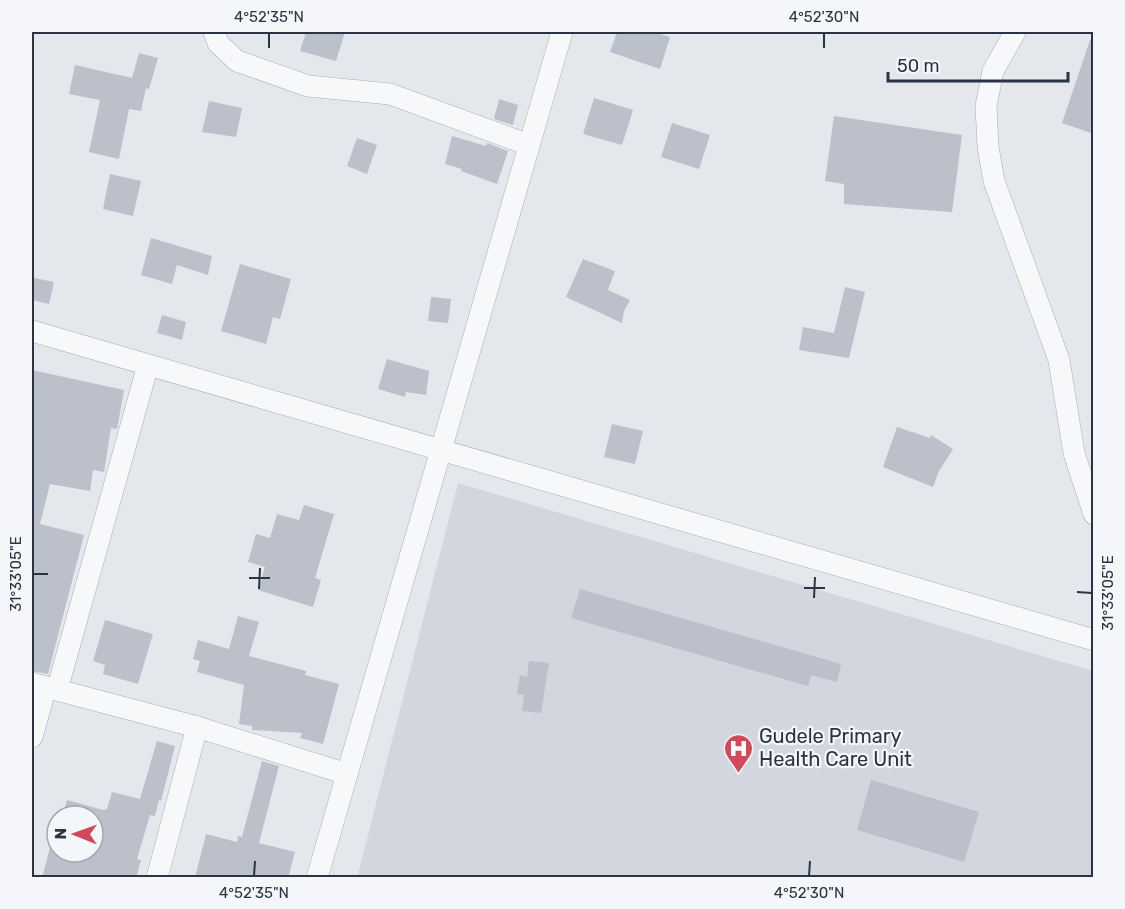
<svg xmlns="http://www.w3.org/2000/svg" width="1125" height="909" viewBox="0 0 1125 909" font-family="Rubik,sans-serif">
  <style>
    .built { fill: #d2d6de }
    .building { fill: #bbc0ca }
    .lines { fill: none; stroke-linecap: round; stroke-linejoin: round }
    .minor-casing { stroke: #a9aeb7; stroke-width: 22 }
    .minor { stroke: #f7f8fa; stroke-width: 21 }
    .ticks { fill: none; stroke: #2b3445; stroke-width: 2 }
    .labels { text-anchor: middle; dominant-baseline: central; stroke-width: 4.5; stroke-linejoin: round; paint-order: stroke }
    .poi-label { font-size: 20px; fill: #2b3445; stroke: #f4f6f9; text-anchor: start }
    .neatline { fill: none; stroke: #2b3445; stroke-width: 2 }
    .ticks-label { font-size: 15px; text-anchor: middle; fill: #2b3445 }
  </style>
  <rect width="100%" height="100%" fill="#e4e7ec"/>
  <!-- built -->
  <polygon class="built" points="458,483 1093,671 1093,877 357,878"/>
  <!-- building -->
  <g class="building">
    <polygon points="306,32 345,32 336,61 300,51"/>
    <polygon points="617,32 653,32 670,37 660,69 610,52"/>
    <polygon points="1090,40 1094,40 1094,134 1062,123"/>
    <polygon points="139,53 158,58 149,89 146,88 141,111 129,109 119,159 89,152 100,100 69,94 75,65 132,78"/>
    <polygon points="594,98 633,110 622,145 583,134"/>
    <polygon points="499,99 518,105 513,125 494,119"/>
    <polygon points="209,101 242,108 236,137 202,132"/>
    <polygon points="834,116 962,135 952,212 844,204 844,184 825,181"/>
    <polygon points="672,123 710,135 699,169 661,157"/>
    <polygon points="452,136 486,146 487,143 508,151 497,184 461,171 462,169 445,164"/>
    <polygon points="357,138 377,145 367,174 347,166"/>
    <polygon points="110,174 141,181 133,216 103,209"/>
    <polygon points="151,238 212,256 208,275 177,265 172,284 141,275"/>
    <polygon points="583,259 615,271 608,290 630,300 624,311 622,323 566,297"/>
    <polygon points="240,264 291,279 280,319 273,317 266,344 221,331"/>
    <polygon points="34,278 54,282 49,304 32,300"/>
    <polygon points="845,287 865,292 849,358 799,350 803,327 834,333"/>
    <polygon points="431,297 451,299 448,323 428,321"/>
    <polygon points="162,315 186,322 182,340 157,333"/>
    <polygon points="387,359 429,371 426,395 406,392 405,397 378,389"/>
    <polygon points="32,370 124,390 117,429 111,428 104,472 93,470 90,491 50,484 40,524 84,535 48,674 32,671"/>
    <polygon points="612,424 643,431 635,464 604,457"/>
    <polygon points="897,427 930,438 931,435 953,449 939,471 933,487 883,467"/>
    <polygon points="304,505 334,514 315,578 321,580 313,607 258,590 265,567 248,562 256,534 270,538 277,514 299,520"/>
    <polygon points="580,589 841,664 837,682 811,675 808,686 571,618"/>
    <polygon points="238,616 259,622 249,656 306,671 305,675 339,684 323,744 300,738 302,733 252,730 252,726 239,724 244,685 197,672 200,661 193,659 198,640 229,649"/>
    <polygon points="105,620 153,634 138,684 103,674 105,665 93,661"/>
    <polygon points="529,661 549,663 541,713 522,711 524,695 517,694 520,675 527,677"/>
    <polygon points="157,741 175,746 161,801 159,800 155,816 150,815 137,859 141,860 136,878 42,878 52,840 49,839 55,819 57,819 57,852 93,852 93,816 62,816 67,800 103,810 107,809 112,792 140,799"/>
    <polygon points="262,761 279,766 259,843 295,852 288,878 195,878 206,834 237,842 238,836 242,837"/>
    <polygon points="871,780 979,812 964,862 857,830"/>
  </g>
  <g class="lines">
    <defs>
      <g id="minor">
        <polyline points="214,32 218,43 237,61 308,86 390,94 529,145"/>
        <polyline points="1015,32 993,71 986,106 988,147 994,181 1059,360 1074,453 1094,514"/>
        <polyline points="32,331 1094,640"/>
        <polyline points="32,683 57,690 148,365"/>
        <polyline points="57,690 197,727 347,774"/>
        <polyline points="32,737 46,687"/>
        <polyline points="157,878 197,727"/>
        <polyline points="317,878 562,32"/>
      </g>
    </defs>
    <!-- minor casing -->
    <use href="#minor" class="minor-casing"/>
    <!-- minor -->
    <use href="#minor" class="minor"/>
  </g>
  <!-- ticks -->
  <path class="ticks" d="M269 48V33M824 48V33M33 574H48M249 578H270M804 588H825M259 589 260 568M1077 592 1092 593M814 598 815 577M254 876 255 861M809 876 810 861"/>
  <!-- icons -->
  <defs>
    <symbol id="hospital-pin" viewBox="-11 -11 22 30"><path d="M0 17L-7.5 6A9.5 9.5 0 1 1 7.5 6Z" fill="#d1495b" stroke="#f4f6f9"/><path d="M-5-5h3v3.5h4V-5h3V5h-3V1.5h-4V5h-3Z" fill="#fff"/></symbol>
  </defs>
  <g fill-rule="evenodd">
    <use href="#hospital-pin" x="722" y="732" width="33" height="45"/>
  </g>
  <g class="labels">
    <!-- poi labels -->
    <g class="poi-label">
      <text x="759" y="736">Gudele Primary<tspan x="759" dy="23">Health Care Unit</tspan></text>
    </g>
  </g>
  <!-- border -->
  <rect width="1125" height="909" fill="none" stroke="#f4f6f9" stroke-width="66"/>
  <!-- north arrow -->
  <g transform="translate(75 834) rotate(271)"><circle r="28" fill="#f4f6f9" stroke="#a4a8b1" stroke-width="1.5"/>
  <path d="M0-4.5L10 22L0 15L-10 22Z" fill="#d1495b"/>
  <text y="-9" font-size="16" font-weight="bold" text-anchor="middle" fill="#2b3445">N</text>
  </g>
  <!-- scale -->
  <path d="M888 72v9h180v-9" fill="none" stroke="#2b3445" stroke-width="3"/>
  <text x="897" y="72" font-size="18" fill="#2b3445" stroke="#f4f6f9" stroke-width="4.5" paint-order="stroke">50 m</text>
  <rect x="33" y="33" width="1059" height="843" class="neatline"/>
  <g class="ticks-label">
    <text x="269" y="22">4°52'35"N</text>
    <text x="824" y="22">4°52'30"N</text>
    <text transform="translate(16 574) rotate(-90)" y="5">31°33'05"E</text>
    <text transform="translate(1108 593) rotate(-90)" y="5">31°33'05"E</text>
    <text x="254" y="898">4°52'35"N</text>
    <text x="809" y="898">4°52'30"N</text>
  </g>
</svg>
